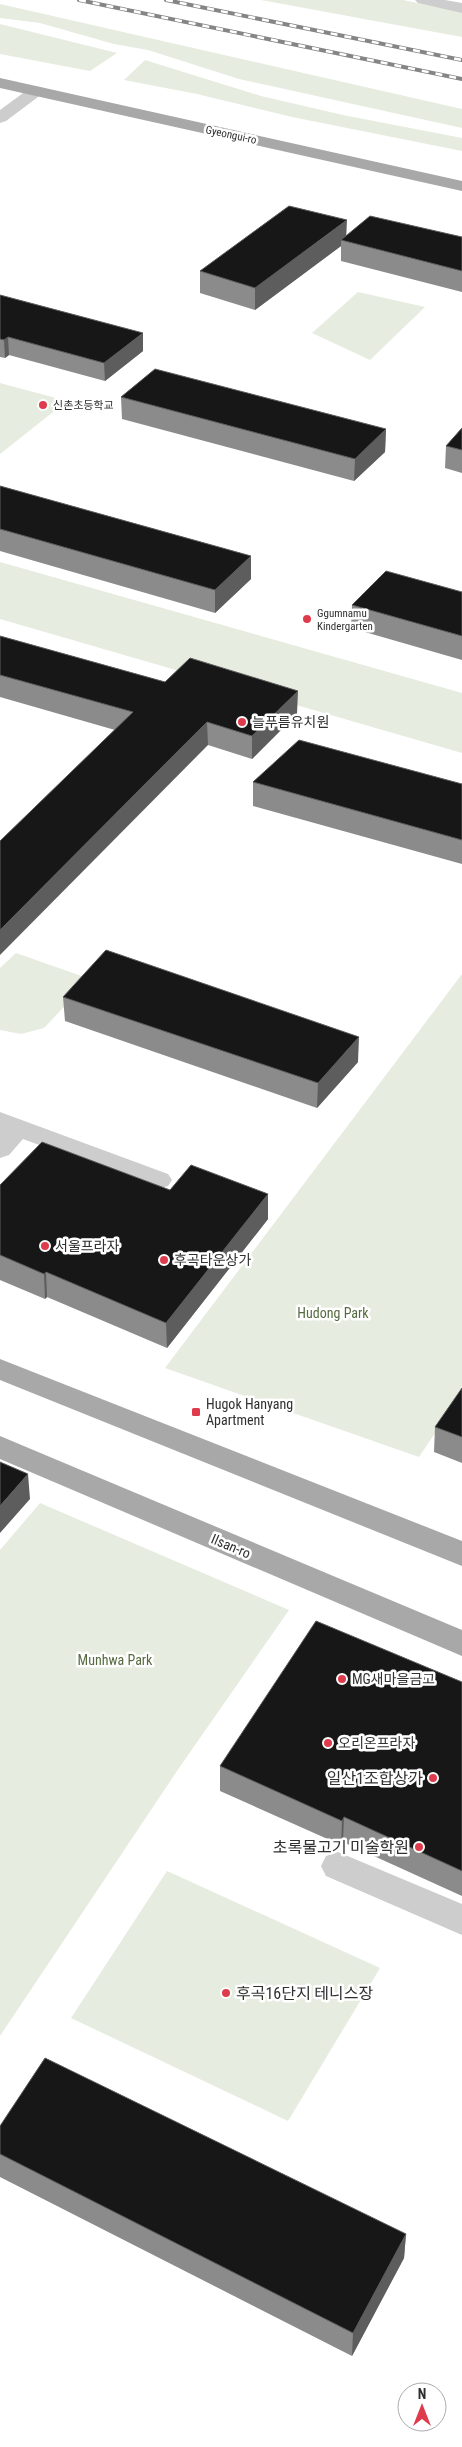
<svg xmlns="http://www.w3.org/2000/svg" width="462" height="2447" viewBox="0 0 462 2447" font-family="'Roboto Condensed','Noto Sans KR',sans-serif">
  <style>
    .green { fill: #e6ecdf }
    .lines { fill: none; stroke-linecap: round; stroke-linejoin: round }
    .minor { fill: #cdcdcd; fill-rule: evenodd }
    .major { fill: #a8a8a8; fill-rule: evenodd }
    .rail-casing { stroke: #858585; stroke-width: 4 }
    .rail { stroke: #fff; stroke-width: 2.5; stroke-dasharray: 7; stroke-linecap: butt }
    .wall { fill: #8b8b8b }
    .shaded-wall { fill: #5d5d5d }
    .building { fill: #171717; stroke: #5d5d5d }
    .poi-dot { fill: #de3b4c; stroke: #fff; stroke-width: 2 }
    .labels { text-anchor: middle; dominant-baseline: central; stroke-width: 5; stroke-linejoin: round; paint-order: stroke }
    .far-street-label { font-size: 11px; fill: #303030; stroke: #fff }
    .far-poi-label { font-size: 11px; fill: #303030; stroke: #fff; text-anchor: start }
    .poi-label { font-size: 14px; fill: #303030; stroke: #fff; text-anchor: start }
    .park-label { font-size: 14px; fill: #556a3f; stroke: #fff }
    .street-label { font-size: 14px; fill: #303030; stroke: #fff }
    .near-poi-label { font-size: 16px; fill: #303030; stroke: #fff; text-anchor: end }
  </style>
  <rect width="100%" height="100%" fill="#fff"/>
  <!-- green -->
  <g class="green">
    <polygon points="261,0 403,0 462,12 462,37"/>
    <polygon points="0,4 462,109 462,128 239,79 148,50 114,44 40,23 0,18"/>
    <polygon points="0,24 117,53 90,71 0,54"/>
    <polygon points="145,60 261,96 343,115 462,138 462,151 292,117 197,94 124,80"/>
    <polygon points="358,292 425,307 370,360 312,333"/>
    <polygon points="0,383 67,401 0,454"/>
    <polygon points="0,562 462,693 462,753 0,619"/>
    <polygon points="16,953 90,979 44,1028 21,1034 0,1030 0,968"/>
    <polygon points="462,974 462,1393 419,1457 165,1368"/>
    <polygon points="40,1503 289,1610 177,1771 0,2036 0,1550"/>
    <polygon points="167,1871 380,1968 288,2121 71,2018"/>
  </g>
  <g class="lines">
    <!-- minor -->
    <g class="minor">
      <polygon points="415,0 445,0 462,3 462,13 418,3"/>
      <polygon points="36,86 42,88 44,91 42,94 6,121 0,123 0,110 30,88"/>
      <polygon points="0,1112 168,1174 172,1180 168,1186 158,1189 23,1139 9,1155 0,1158"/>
      <polygon points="338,1852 462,1904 462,1935 326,1876 321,1866 326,1856"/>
    </g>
    <!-- major -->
    <g class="major">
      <polygon points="0,78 462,181 462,191 0,88"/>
      <polygon points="0,1359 462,1541 462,1566 0,1380"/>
      <polygon points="0,1436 462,1630 462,1656 0,1459"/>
    </g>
    <defs>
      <g id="rail">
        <polyline points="79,0 462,79"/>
        <polyline points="166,0 462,60"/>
      </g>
    </defs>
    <!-- rail casing -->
    <use href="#rail" class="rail-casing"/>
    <!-- rail -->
    <use href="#rail" class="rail"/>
  </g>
  <!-- wall -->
  <g class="wall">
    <polygon points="346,236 462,237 462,292 341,261 341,246 255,310 200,293 200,271"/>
    <polygon points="0,295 143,351 105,381 9,355 5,358 0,357"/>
    <polygon points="121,397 386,429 385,452 354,481 122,419"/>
    <polygon points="462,428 462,473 445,468 446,446"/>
    <polygon points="0,486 251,556 251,579 215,613 0,551"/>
    <polygon points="462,592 462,660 351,628 352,605"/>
    <polygon points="0,636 165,682 297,714 252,759 208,745 115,730 0,697"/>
    <polygon points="253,782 462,784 462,864 253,806"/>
    <polygon points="63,997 358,1062 317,1108 65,1021"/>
    <polygon points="0,1185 170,1190 268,1194 268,1219 167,1348 47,1297 45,1299 0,1280"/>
    <polygon points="462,1388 462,1463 434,1452 435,1427"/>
    <polygon points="462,1682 462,1896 343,1842 341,1845 220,1791 220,1766"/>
    <polygon points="0,2126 406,2234 404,2258 352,2356 0,2177"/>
  </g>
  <!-- shaded-wall -->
  <g class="shaded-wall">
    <polygon points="347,220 346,241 341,240 341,246 255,310 255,288"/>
    <polygon points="143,333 143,351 105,381 104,363"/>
    <polygon points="8,337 9,355 5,358 4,340"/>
    <polygon points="386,429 385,452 354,481 355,459"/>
    <polygon points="251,556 251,579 215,613 215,590"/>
    <polygon points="298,691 297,714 252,759 252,736"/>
    <polygon points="207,722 208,745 0,955 0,930"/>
    <polygon points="359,1037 358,1062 317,1108 318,1083"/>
    <polygon points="268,1194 268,1219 167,1348 166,1323"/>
    <polygon points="46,1272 47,1297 45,1299 44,1274"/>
    <polygon points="28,1474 30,1499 0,1533 0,1506"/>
    <polygon points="344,1817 343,1842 341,1845 342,1821"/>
    <polygon points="406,2234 404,2258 352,2356 353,2333"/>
  </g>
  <!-- building -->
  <g class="building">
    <polygon points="289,206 347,220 255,288 200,271"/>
    <polygon points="370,216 462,237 462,271 341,240"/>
    <polygon points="0,295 143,333 104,363 8,337 4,340 0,339"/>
    <polygon points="155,369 386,429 355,459 121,397"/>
    <polygon points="462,428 462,450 446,446"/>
    <polygon points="0,486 251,556 215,590 0,529"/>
    <polygon points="386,571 462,592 462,636 352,605"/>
    <polygon points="0,636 165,682 190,658 298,691 252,736 207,722 0,930 0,841 133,712 0,675"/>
    <polygon points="299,740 462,784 462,840 253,782"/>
    <polygon points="106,950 359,1037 318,1083 63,997"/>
    <polygon points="42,1142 170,1190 191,1165 268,1194 166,1323 46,1272 44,1274 0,1255 0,1185"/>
    <polygon points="462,1388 462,1437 435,1427"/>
    <polygon points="0,1462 28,1474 0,1506"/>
    <polygon points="316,1621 462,1682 462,1871 344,1817 342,1821 220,1766"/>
    <polygon points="45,2058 406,2234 353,2333 0,2154 0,2126"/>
  </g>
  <!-- markers -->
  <g class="poi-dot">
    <circle cx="43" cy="405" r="5"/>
    <circle cx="307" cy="619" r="5"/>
    <circle cx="242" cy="722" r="5"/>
    <circle cx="45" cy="1246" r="5"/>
    <circle cx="164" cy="1260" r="5"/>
    <rect x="191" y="1407" width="10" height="10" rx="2.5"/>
    <circle cx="342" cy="1679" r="5"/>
    <circle cx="328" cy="1743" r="5"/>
    <circle cx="433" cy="1778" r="5"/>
    <circle cx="419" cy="1847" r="5"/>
    <circle cx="226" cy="1993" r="5"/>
  </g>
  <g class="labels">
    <!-- far-street labels -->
    <g class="far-street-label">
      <text transform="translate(231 135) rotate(12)">Gyeongui-ro</text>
    </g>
    <!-- far-poi labels -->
    <g class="far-poi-label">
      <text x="53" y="405">신촌초등학교</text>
      <text x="317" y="613">Ggumnamu<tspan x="317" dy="13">Kindergarten</tspan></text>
    </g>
    <!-- poi labels -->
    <g class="poi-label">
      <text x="252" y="722">늘푸름유치원</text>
      <text x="55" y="1246">서울프라자</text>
      <text x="174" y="1260">후곡타운상가</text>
      <text x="206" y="1404">Hugok Hanyang<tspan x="206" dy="16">Apartment</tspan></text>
      <text x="352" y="1679">MG새마을금고</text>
      <text x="338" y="1743">오리온프라자</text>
    </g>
    <!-- park labels -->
    <g class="park-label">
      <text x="333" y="1313">Hudong Park</text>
      <text x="115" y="1660">Munhwa Park</text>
    </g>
    <!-- street labels -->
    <g class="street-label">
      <text transform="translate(231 1546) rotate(23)">Ilsan-ro</text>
    </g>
    <!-- near-poi labels -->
    <g class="near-poi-label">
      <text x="423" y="1778">일산1조합상가</text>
      <text x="409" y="1847">초록물고기 미술학원</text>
      <text x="236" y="1993" text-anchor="start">후곡16단지 테니스장</text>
    </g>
  </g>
  <!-- north arrow -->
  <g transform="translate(422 2407)"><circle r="24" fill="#ffffff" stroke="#acacac"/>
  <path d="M0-4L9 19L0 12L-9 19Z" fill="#de3b4c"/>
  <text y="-8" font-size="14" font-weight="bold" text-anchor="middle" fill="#303030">N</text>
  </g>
</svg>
